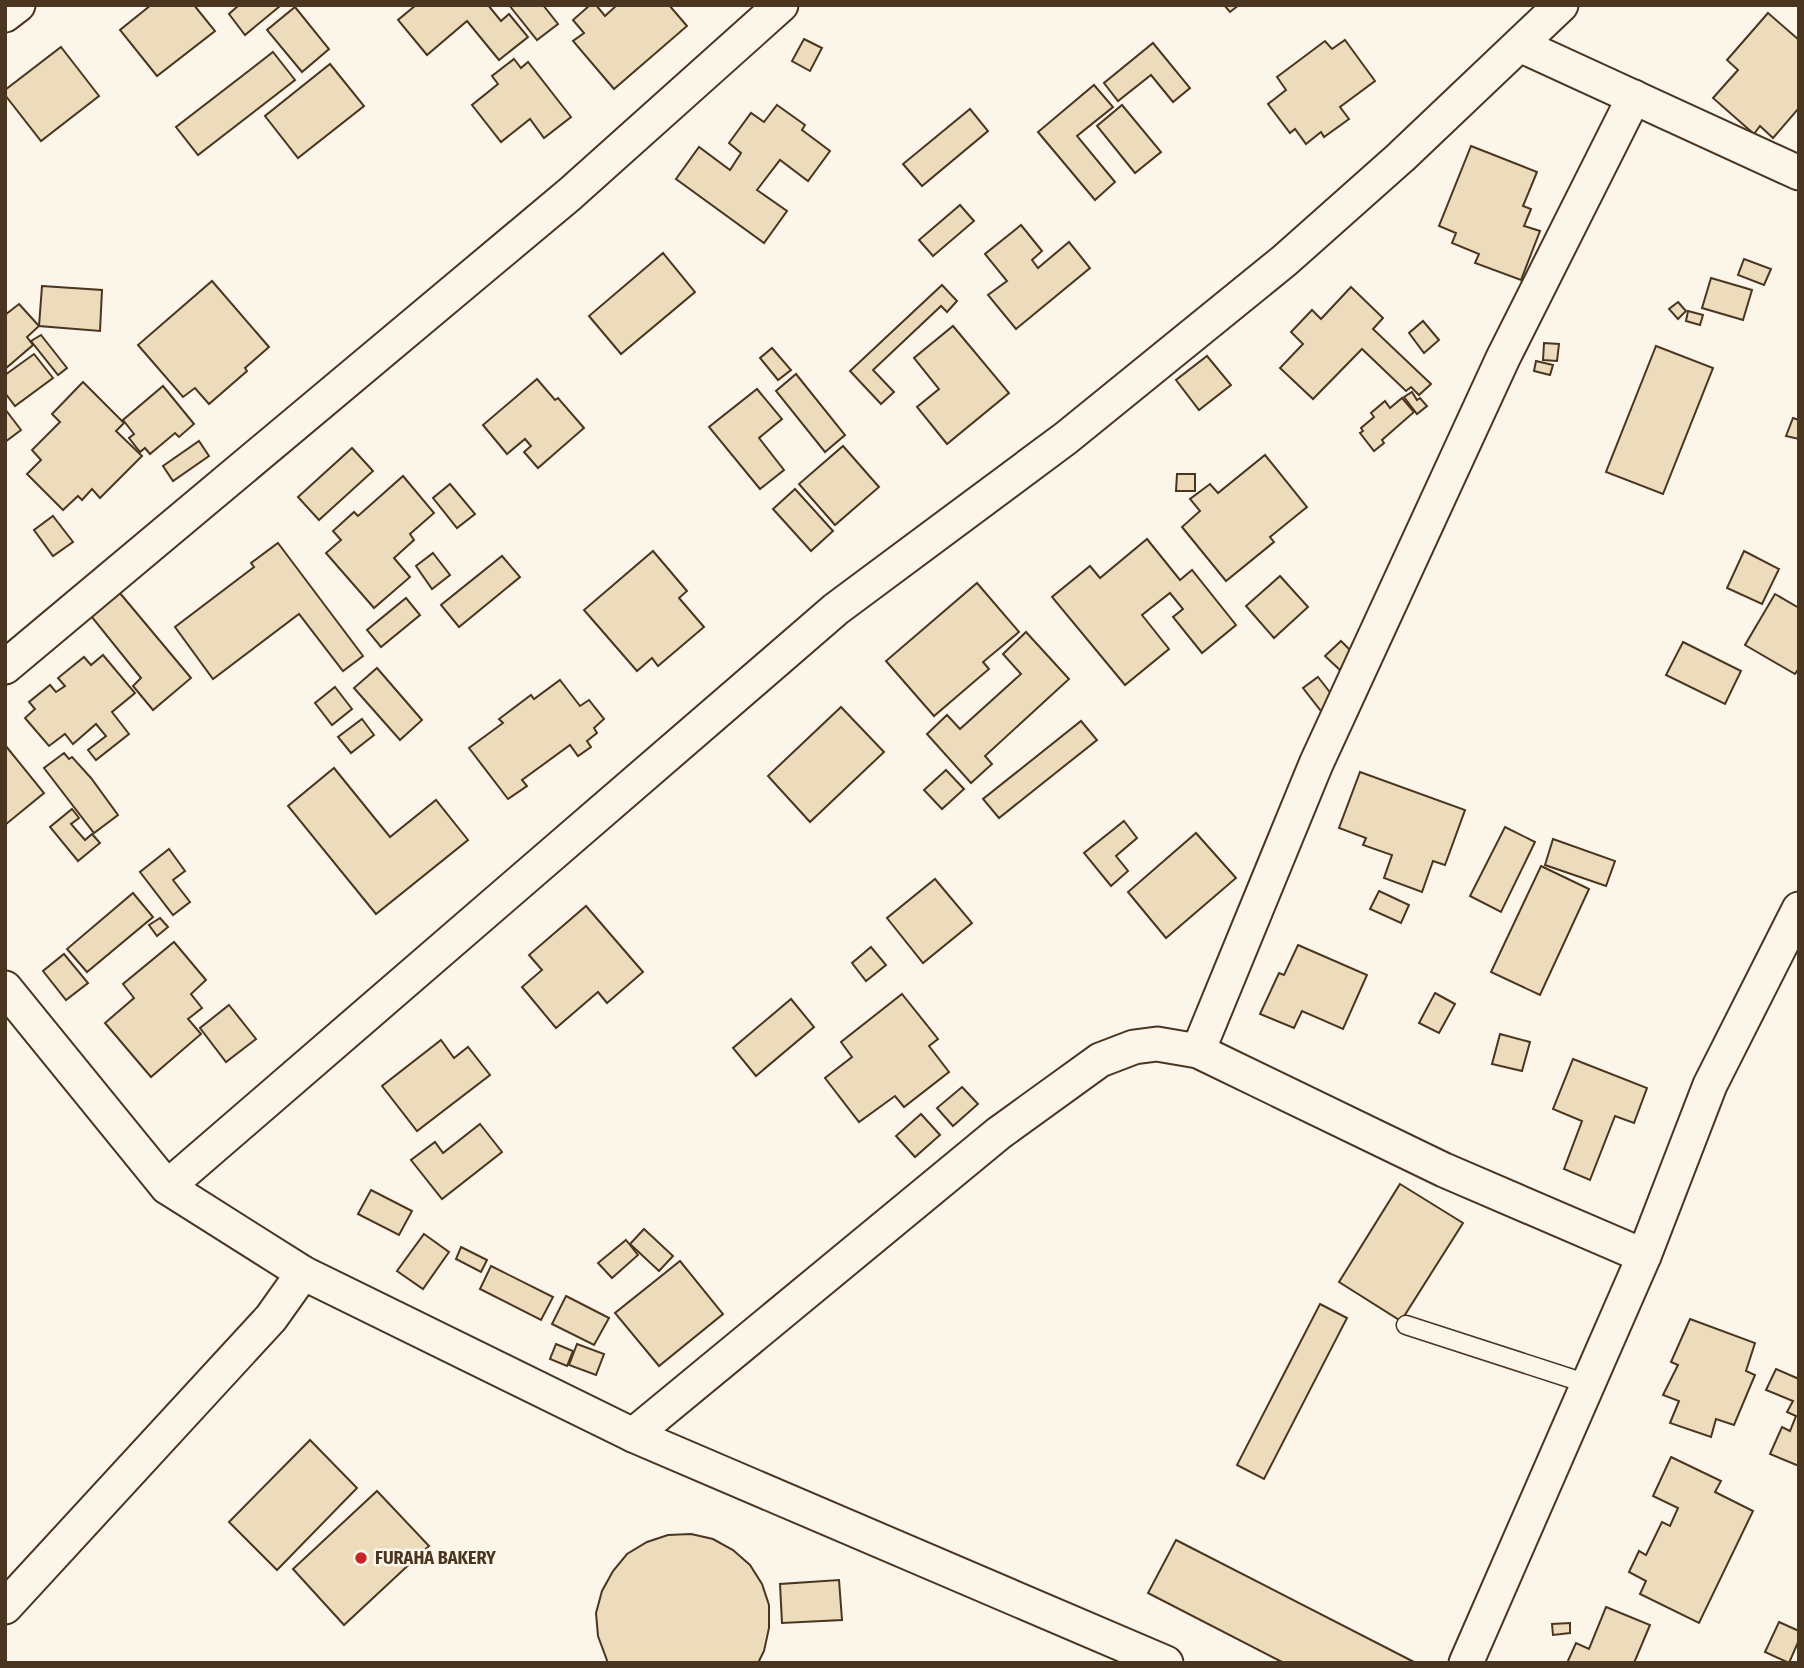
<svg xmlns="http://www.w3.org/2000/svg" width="1804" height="1668" viewBox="0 0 1804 1668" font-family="'Fira Sans Condensed',sans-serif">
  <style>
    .building { fill: #ecdcbc; stroke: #4a3520; stroke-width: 2 }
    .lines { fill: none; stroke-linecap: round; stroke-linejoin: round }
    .service-casing { stroke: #4a3520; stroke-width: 21 }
    .minor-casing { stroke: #4a3520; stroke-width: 37 }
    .service { stroke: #fbf6e9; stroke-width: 18 }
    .minor { stroke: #fbf6e9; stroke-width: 33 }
    .poi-dot { fill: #c62828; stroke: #fbf6e9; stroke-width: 2.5 }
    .labels { text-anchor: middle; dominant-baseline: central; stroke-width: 5; stroke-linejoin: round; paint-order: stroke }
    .poi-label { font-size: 18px; font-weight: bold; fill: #4a3520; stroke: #fbf6e9; text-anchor: start }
  </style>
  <rect width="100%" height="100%" fill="#fbf6e9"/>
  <!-- building -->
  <g class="building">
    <polygon points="151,5 194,5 215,31 157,76 120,30"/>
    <polygon points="239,5 280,5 280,6 245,35 229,14"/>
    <polygon points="416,5 488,5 501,21 509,14 528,37 499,60 467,21 427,55 398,20"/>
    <polygon points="509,5 543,5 558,24 537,40"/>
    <polygon points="590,5 596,5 605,16 617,5 669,5 687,26 614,89 573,41 584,33 573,20"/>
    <polygon points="1224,5 1239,5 1230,12"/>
    <polygon points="295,7 329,49 302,72 267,30"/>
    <polygon points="1768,13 1799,40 1799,108 1773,138 1760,126 1754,134 1713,98 1738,70 1727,60"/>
    <polygon points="804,39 822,48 810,71 792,61"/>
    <polygon points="1345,40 1375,81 1340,107 1349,119 1324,137 1321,132 1306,144 1295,129 1290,133 1268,104 1286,90 1277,77 1325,41 1332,49"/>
    <polygon points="1153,43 1190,88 1173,102 1151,75 1118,101 1104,83"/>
    <polygon points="61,47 99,96 41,141 5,95 5,90"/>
    <polygon points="273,52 295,80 198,155 176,127"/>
    <polygon points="514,59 521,68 528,62 571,117 544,138 530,119 501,142 472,105 498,84 492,76"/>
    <polygon points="330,64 364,106 298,158 265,116"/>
    <polygon points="1094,85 1113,107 1077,136 1115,182 1095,200 1038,132"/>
    <polygon points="777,105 805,125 802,130 830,151 808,181 780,160 757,190 787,211 764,243 676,179 699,147 730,170 741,153 729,143 751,113 764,122"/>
    <polygon points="1122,105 1161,152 1135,173 1097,126"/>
    <polygon points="970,109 988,131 922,186 903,164"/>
    <polygon points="1471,146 1537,172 1523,206 1531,209 1524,226 1540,231 1521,280 1475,263 1479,254 1452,243 1456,233 1439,226"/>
    <polygon points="960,205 974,221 933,256 919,240"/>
    <polygon points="1021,225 1042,251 1032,260 1038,268 1069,242 1090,268 1016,329 988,295 1007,281 985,254"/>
    <polygon points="663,253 695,292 621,354 589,316"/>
    <polygon points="1744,259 1771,269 1764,285 1738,275"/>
    <polygon points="1711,278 1752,290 1743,320 1702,308"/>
    <polygon points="212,281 269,347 245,368 247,371 209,404 195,388 183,397 138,345"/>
    <polygon points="942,285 957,301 947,312 941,306 873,370 894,392 881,404 850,371"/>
    <polygon points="42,286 102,290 100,331 39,326"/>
    <polygon points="1351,287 1383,318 1373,329 1431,384 1419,395 1411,387 1406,391 1362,349 1313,399 1280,368 1303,344 1291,332 1312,310 1321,319"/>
    <polygon points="1678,302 1686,311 1678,319 1669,309"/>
    <polygon points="19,304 39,326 27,337 33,345 5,369 5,315"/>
    <polygon points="1688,311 1703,315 1700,325 1686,321"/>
    <polygon points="1423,321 1439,340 1424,353 1409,333"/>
    <polygon points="953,326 1009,393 947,444 917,407 939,389 914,358"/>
    <polygon points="41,335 67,368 58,375 31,341"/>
    <polygon points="1544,343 1559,344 1557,361 1543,360"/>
    <polygon points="1656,346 1713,368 1663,494 1606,472"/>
    <polygon points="772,348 791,370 778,380 760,358"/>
    <polygon points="34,354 53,378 15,406 5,393 5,375"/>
    <polygon points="1207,356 1231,385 1199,410 1176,380"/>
    <polygon points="1536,361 1553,365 1550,375 1534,371"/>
    <polygon points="796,374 845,435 825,452 776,391"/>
    <polygon points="537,379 555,400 558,398 584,428 538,468 524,452 531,446 525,439 507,454 483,425"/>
    <polygon points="83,382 124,423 116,431 142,456 100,498 92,489 82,500 78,496 63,510 27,474 41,460 32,450 60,422 52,414"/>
    <polygon points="163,386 194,424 179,437 175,433 150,454 145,448 140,452 129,438 134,434 123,420"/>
    <polygon points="757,389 782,419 759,438 784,470 760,489 709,427"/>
    <polygon points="1412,392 1417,400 1420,398 1427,406 1417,414 1404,397"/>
    <polygon points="1402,398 1414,412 1382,440 1384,443 1374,451 1360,433 1363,431 1361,428 1374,417 1371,413 1385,401 1390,408"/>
    <polygon points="5,409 21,430 5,442"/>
    <polygon points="1793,418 1799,420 1799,439 1786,436"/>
    <polygon points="199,441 209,456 173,481 163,466"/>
    <polygon points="843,446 879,487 835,525 799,484"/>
    <polygon points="352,448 373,471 319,520 298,497"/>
    <polygon points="1265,455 1307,507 1270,537 1274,542 1226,581 1182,527 1200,511 1190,499 1210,484 1218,493"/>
    <polygon points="1177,474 1195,474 1195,491 1176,491"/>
    <polygon points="403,476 434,513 410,534 414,540 394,558 410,577 374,608 326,553 341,540 333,531 354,512 358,516"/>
    <polygon points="450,484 475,514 457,528 433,498"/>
    <polygon points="795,489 833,531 811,551 773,509"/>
    <polygon points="53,516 73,542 53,556 34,530"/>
    <polygon points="1147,539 1180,580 1192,570 1236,625 1202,653 1173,617 1183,609 1170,593 1142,615 1169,649 1125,685 1052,597 1090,566 1100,578"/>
    <polygon points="278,543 363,656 343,671 299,614 213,679 175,627 254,567 251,563"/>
    <polygon points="653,551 687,591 679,598 704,627 658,666 652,658 637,671 584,610"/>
    <polygon points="1744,551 1779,569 1762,604 1727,588"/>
    <polygon points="433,553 450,575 432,589 416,566"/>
    <polygon points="502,556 520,577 459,627 441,605"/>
    <polygon points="1280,576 1308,607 1274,638 1246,606"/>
    <polygon points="977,583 1019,632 983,662 989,669 934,716 886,661"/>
    <polygon points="119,592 191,678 153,710 133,686 141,678 91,616"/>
    <polygon points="1775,594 1799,608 1799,668 1795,674 1745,645"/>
    <polygon points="406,598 420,615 381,647 367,630"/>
    <polygon points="1026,632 1069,679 985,756 992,764 971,783 927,734 947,715 960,729 1021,674 1003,654"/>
    <polygon points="1341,641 1355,655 1340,670 1325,656"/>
    <polygon points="1683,642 1741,671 1725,704 1666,675"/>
    <polygon points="103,655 135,693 112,712 129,734 96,760 88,750 106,736 96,724 73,744 65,734 49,746 25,718 35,709 29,702 50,685 56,692 65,686 58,678 84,657 91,665"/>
    <polygon points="377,668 422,720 400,740 354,688"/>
    <polygon points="1318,677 1336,700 1321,711 1303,688"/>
    <polygon points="560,680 580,706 589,700 604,719 594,728 597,733 587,741 591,747 578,756 570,745 522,780 527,786 508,799 469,748 503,723 499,719 531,695 534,699"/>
    <polygon points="335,687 352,709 332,725 315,703"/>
    <polygon points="841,707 884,752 810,822 768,776"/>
    <polygon points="362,719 374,735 351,753 338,737"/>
    <polygon points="1081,721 1097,740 999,818 983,799"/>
    <polygon points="5,745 44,793 5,825"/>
    <polygon points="64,753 69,759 72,757 91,778 118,815 94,833 44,768"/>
    <polygon points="334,768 390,837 436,800 468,840 376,914 288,806"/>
    <polygon points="946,770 964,789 942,809 924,790"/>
    <polygon points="1360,772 1465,810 1445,865 1433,861 1422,892 1384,878 1392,855 1363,845 1366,838 1339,828"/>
    <polygon points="72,809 79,818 71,824 85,840 92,834 100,843 78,861 50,827"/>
    <polygon points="1124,821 1137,838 1116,856 1128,871 1111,886 1084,853"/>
    <polygon points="1505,827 1535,842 1501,912 1470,896"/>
    <polygon points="1196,833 1236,878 1166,938 1128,892"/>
    <polygon points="1553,839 1615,861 1606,886 1545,865"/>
    <polygon points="169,849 185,871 173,880 190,902 173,915 140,872"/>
    <polygon points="1541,866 1589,889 1540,995 1491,972"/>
    <polygon points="935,879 972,923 923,963 887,918"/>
    <polygon points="1379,891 1409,905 1401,923 1370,909"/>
    <polygon points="133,893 153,917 87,972 67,949"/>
    <polygon points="586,906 643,972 607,1003 598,992 556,1028 522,987 542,970 529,955"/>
    <polygon points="160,918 168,927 157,936 149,925"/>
    <polygon points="174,942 206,980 191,994 202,1008 188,1019 201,1034 151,1077 105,1023 134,998 123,984"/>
    <polygon points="1298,945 1367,975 1343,1029 1302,1011 1294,1028 1260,1014 1279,973 1284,975"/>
    <polygon points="871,947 886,965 866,981 852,963"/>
    <polygon points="64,954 88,983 66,1000 43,971"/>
    <polygon points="1435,993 1455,1004 1439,1033 1419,1023"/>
    <polygon points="902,994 938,1039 929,1046 949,1072 904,1107 895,1096 859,1122 825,1078 852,1057 841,1042"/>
    <polygon points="791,999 814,1027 756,1076 733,1048"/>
    <polygon points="229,1005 256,1039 226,1062 200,1028"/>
    <polygon points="1500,1034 1530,1042 1522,1071 1492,1064"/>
    <polygon points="441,1040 454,1058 468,1047 490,1075 417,1131 382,1086"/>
    <polygon points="1573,1059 1647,1088 1634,1123 1615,1116 1590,1180 1564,1169 1582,1121 1553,1109"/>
    <polygon points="962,1087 978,1104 953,1126 937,1108"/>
    <polygon points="921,1114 940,1135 915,1157 896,1136"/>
    <polygon points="480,1124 502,1152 442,1199 411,1160 435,1142 443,1153"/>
    <polygon points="1400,1184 1463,1223 1401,1321 1339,1282"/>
    <polygon points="371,1190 412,1211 399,1235 358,1214"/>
    <polygon points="644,1229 673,1256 659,1271 630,1244"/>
    <polygon points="424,1234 449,1252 423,1289 397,1271"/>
    <polygon points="626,1240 638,1255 612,1278 598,1263"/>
    <polygon points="461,1247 487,1260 481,1272 456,1259"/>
    <polygon points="680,1261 723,1314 659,1366 615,1313"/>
    <polygon points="491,1266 553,1297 541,1320 480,1289"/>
    <polygon points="566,1296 609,1318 594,1345 552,1324"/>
    <polygon points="1320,1304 1347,1318 1264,1479 1237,1465"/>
    <polygon points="1690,1319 1755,1343 1746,1371 1755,1375 1734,1425 1716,1419 1711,1437 1670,1423 1679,1401 1663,1395 1678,1365 1671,1362"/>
    <polygon points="556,1344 573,1351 567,1366 550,1359"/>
    <polygon points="577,1344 604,1354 596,1375 569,1365"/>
    <polygon points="1776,1369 1799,1379 1799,1466 1770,1454 1782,1427 1790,1431 1796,1416 1787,1412 1793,1401 1766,1390"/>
    <polygon points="310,1440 357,1488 277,1570 229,1522"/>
    <polygon points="1671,1457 1721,1481 1715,1492 1753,1511 1699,1623 1640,1594 1646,1581 1629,1572 1639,1551 1646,1555 1662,1522 1670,1526 1678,1508 1653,1496"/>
    <polygon points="377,1491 429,1546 344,1625 293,1569"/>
    <polygon points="691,1534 713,1539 733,1550 750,1565 762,1584 769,1605 769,1628 764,1651 758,1663 608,1663 598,1636 596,1613 602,1591 613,1571 627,1554 647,1542 668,1535"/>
    <polygon points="1176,1540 1416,1663 1284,1663 1148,1593"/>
    <polygon points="839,1580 842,1620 782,1623 780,1584"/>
    <polygon points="1606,1607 1650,1625 1634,1663 1567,1663 1576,1643 1589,1649"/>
    <polygon points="1779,1622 1799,1631 1799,1640 1789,1663 1765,1652"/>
    <polygon points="1570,1623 1570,1633 1553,1635 1552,1624"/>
  </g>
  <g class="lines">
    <defs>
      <polyline id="service" points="1406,1325 1588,1384"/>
      <g id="minor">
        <polyline points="5,15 18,5"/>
        <polyline points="1520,45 1799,173"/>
        <polyline points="5,667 570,194 781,5"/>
        <polyline points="5,988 167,1187 303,1273 633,1435 1166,1663"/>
        <polyline points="1198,1051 1316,764 1503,358 1634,97"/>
        <polyline points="167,1187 836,609 1066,438 1284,261 1401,157 1561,5"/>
        <polyline points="633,1435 999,1133 1100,1060 1134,1047 1157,1044 1198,1051 1444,1170 1644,1256"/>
        <polyline points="5,1607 271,1318 303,1273"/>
        <polyline points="1466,1663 1644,1256 1710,1085 1799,909"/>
      </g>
    </defs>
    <!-- service casing -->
    <use href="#service" class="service-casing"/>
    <!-- minor casing -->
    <use href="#minor" class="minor-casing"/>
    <!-- service -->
    <use href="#service" class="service"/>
    <!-- minor -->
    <use href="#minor" class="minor"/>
  </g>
  <!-- markers -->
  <circle class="poi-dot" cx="361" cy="1558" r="7"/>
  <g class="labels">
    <!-- poi labels -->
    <g class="poi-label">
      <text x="375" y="1558">FURAHA BAKERY</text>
    </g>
  </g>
  <!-- border -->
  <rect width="1804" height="1668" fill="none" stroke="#4a3520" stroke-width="14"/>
</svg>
